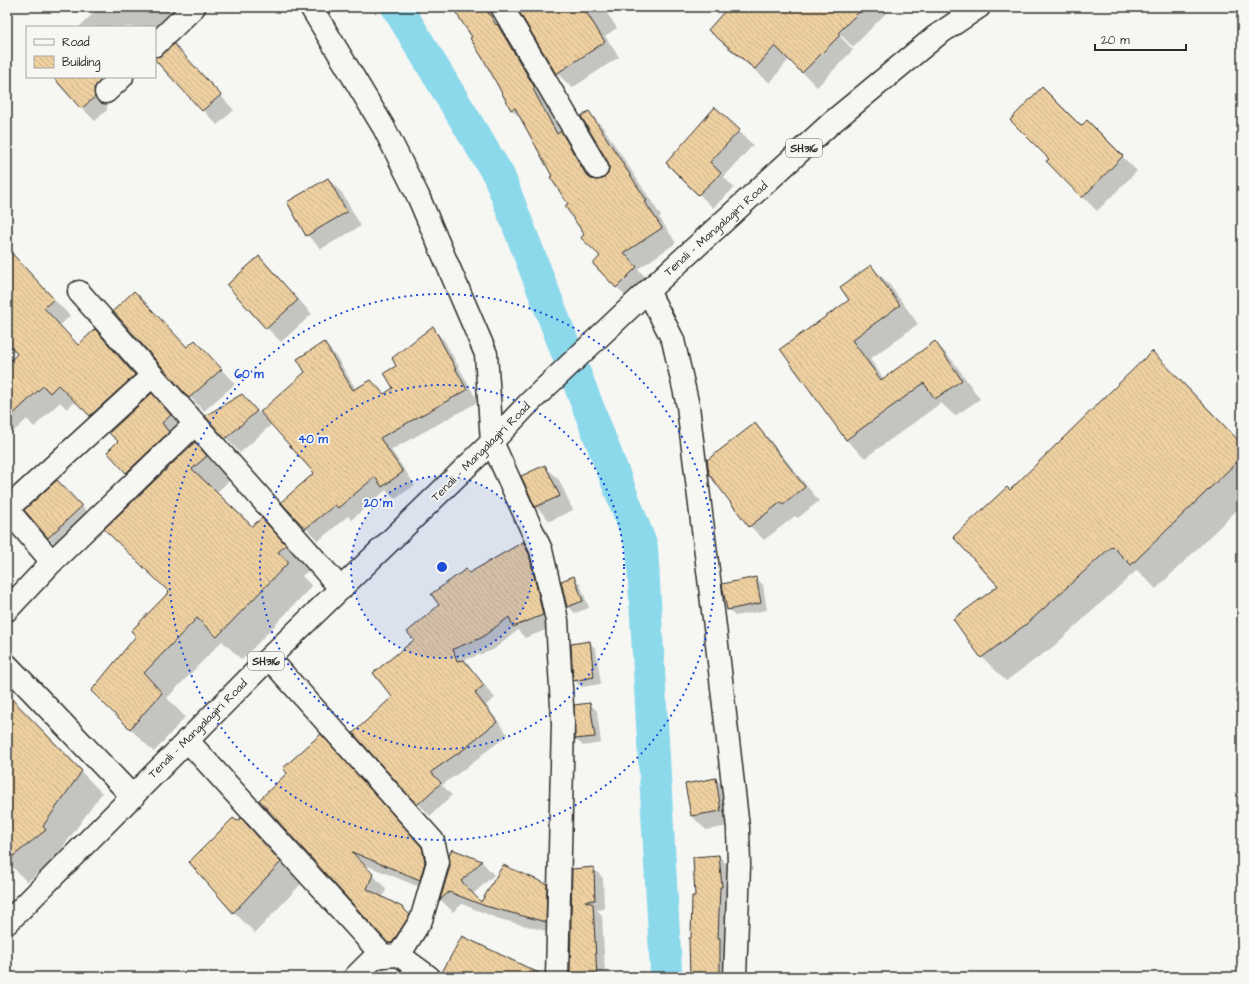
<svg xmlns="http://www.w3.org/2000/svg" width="1249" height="984" viewBox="0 0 1249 984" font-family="'Architects Daughter',sans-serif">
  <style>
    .shadow { fill: #0003 }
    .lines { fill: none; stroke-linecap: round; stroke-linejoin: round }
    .canal { stroke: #8cd9ec; stroke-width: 32 }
    .building { fill: url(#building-back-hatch); stroke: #2b2b2b }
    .minor-casing { stroke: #2b2b2b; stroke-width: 25 }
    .major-casing { stroke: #2b2b2b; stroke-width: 25 }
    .minor { stroke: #f6f6f2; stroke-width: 22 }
    .major { stroke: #f6f6f2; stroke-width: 22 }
    .ring { fill: none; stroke: #1d4ed8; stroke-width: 2; stroke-dasharray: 2 4 }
    .labels { text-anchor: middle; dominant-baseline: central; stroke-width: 3.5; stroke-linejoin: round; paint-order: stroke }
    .shield { fill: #f6f6f2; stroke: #686867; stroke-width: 1 }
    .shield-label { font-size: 11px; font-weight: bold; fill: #2b2b2b }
    .street-label { font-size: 12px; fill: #2b2b2b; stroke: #f6f6f2 }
    .centre { fill: #1d4ed8; stroke: #f6f6f2; stroke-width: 2 }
    .ring-label { font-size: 12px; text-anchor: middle; font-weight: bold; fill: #1d4ed8; stroke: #f6f6f2; stroke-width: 3.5; stroke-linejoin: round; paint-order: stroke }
  </style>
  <defs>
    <pattern id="building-back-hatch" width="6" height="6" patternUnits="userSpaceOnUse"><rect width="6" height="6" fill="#eed0a1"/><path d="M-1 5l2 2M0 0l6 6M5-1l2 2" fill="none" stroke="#ccb38b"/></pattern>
  </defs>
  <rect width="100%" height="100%" fill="#f6f6f2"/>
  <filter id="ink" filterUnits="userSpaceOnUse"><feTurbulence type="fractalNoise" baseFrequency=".025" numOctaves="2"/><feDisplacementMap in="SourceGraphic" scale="8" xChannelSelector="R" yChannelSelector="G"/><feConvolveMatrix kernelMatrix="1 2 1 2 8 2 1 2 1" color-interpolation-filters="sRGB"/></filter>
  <g filter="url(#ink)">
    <!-- shadow -->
    <g class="shadow">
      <polygon points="100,7 210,7 204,8 156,55 156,58 159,58 174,45 234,110 217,125 203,110 155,58 155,27 79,27"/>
      <polygon points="454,7 603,7 617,28 605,36 619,57 572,88 557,73 519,9 511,11 547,104 564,136 575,147 595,181 604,180 609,175 610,168 588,112 603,127 661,216 659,217 676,243 638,269 651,283 631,302 617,287 601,256 553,176 524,122 511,109 473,37"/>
      <polygon points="733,7 882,7 887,12 853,47 835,29 834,30 853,50 817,87 789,59 770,83 724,45 710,30"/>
      <polygon points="65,77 131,77 107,102 107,110 95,121 82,108"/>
      <polygon points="1087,122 1137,171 1097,211 1047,161"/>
      <polygon points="739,131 753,145 724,177 734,188 713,208 667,162"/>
      <polygon points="328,179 342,193 361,226 321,249 307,235"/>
      <polygon points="259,257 312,314 281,342 267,328"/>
      <polygon points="18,262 70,316 59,326 78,346 95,330 111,347 151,392 108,431 75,401 67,409 60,402 34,427 27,419 7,438 7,365 19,354 7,341 7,272"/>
      <polygon points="871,266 889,284 918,324 870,359 884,379 935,342 953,361 980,399 955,416 941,403 865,458 846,440 782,349 850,300"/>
      <polygon points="114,311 188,348 195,341 235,384 204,411 190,397"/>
      <polygon points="432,328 444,340 478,402 391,450 415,485 395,499 386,490 351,520 348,516 318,541 282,502 315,473 272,424 240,453 207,417 242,395 260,414 306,372 324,343 336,356 356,389 385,395 394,388 397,367"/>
      <polygon points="152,395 184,429 141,486 108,452 119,442"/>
      <polygon points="755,424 769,439 819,501 798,518 795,516 764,540 750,526"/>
      <polygon points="194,443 230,480 216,493 252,528 262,519 286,543 309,570 302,576 312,586 242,660 222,641 167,698 185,717 154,752 116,715 138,636 170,592"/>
      <polygon points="1242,444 1242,505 1156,589 1137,570 1054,646 1006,681 982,657 999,586 1010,491"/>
      <polygon points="544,466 559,480 573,510 550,521 536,507 522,476"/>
      <polygon points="71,495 95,520 63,552 49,538 26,510"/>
      <polygon points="523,543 535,555 554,627 525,638 518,630 493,650 464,660 495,698 486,705 508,735 480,756 481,757 442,785 452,795 430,816 354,733 393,697 415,641 440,605 469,574"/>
      <polygon points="573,577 580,584 589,608 575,613 568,606"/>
      <polygon points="756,578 763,585 767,610 735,616 728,609"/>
      <polygon points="589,642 596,649 601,684 581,687 574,680"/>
      <polygon points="7,696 102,793 63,847 66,851 27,882 7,861"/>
      <polygon points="590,704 597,711 601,743 583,746 576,739 576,706"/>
      <polygon points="335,750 435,862 434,893 363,864 386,889 383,898 402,907 416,922 403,957 260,800"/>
      <polygon points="716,779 730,793 735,825 706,830 692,816 686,784"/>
      <polygon points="241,819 301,884 255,933 234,912 237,823"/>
      <polygon points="452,850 482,862 494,875 473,894 482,904 546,885 559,898 558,934 499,919 462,904 453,912 441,900 451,866"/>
      <polygon points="719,856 728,866 729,977 691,977 692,939 696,897"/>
      <polygon points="593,868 603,878 604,909 597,910 602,915 605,972 611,972 616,977 571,977 573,870"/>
    </g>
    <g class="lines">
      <!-- canal -->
      <polyline class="canal" points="397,7 499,176 642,547 666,970 665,977"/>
    </g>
    <!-- building -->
    <g class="building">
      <polygon points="452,7 485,7 496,25 497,24 535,88 533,89 557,134 561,131 586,175 591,179 597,180 603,179 608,174 609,168 608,162 581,116 589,111 647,201 645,202 662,228 624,253 637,267 616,288 593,264 600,256 581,238 584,234 565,206 568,204 550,177 552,176 515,108 511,110 485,62 470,38 472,37"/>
      <polygon points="523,7 583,7 605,42 556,74 518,10"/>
      <polygon points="731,7 864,7 838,33 840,35 802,73 775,46 755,69 708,30 723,13"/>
      <polygon points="174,44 221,95 202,111 155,60 155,57 163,54"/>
      <polygon points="53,77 104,77 94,88 95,97 81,109"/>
      <polygon points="1042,87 1081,126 1087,120 1123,156 1082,198 1046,161 1049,159 1010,120"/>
      <polygon points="715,107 740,130 710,162 721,173 698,195 666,163"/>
      <polygon points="328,178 347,212 306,236 287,202"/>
      <polygon points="7,248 54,299 44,308 78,345 95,329 135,375 90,416 58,385 50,393 43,386 7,420 7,364 17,354 7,342"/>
      <polygon points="259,256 298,300 266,329 227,285"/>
      <polygon points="871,265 900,305 852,340 881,380 935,341 962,380 935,399 924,383 846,440 780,349 849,300 840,287"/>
      <polygon points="134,291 187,347 195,340 222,369 189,398 113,311"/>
      <polygon points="433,326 467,390 380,438 403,472 382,487 375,477 338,508 335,505 305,529 281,502 314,473 260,412 305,372 297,359 324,342 353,390 371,380 384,394 393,388 384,373 396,366 392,358"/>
      <polygon points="1152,351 1242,444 1242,457 1131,565 1112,546 1029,622 981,658 953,619 998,586 953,537 1007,487 1010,490"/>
      <polygon points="152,393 171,415 162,423 169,432 126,473 107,452 118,441 109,433"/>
      <polygon points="242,394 257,411 225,439 205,416"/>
      <polygon points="755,423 805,487 783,505 781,502 749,527 709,474 707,460"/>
      <polygon points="195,442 207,456 192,469 252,526 262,518 286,545 278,552 289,562 217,637 197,618 144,673 162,693 130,729 91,691 136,636 131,631 169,592 104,529"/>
      <polygon points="545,465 560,496 535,507 521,476"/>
      <polygon points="57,480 82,506 48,538 24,510"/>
      <polygon points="523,542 529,554 543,615 513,627 509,617 481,638 453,649 457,661 464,660 484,685 475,693 497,722 469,744 470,745 431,772 441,783 417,805 353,733 392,697 373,673 414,640 407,632 439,605 431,594 466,569 469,573"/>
      <polygon points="574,576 583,601 567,607 561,581"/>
      <polygon points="756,577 761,603 727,610 722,584"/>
      <polygon points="590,641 594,677 573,681 571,644"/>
      <polygon points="7,694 82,771 43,826 46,830 7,861"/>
      <polygon points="590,703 595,737 575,739 574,705"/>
      <polygon points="321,734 422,847 425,862 420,880 352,852 373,874 367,889 402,907 410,915 392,943 388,943 259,800 287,773 283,768"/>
      <polygon points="716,778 721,811 691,816 685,784"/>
      <polygon points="233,818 237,821 241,818 281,862 233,913 189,862"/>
      <polygon points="452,849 482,861 461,881 481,902 503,865 547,884 546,922 485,906 449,892 440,900 450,866 449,855"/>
      <polygon points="719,855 722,887 720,887 718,938 720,938 720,977 690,977 689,938 691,938 692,896 695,896 693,857"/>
      <polygon points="594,867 595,900 585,901 593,904 597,977 570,977 572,869"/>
      <polygon points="462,936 545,976 545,977 441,977 441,974"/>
    </g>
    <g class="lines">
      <defs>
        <g id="minor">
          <polyline points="311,7 384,128 418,196 486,354 492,442 541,550 557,620 563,723 557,977"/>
          <polyline points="502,7 597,168"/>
          <polyline points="155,45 194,7"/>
          <polyline points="106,92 122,77"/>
          <polyline points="648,291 673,340 688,406 691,432 715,627 738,828 739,865 735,977"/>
          <polyline points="79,292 341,589"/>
          <polyline points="7,509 152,376"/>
          <polyline points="7,509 52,562"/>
          <polyline points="7,610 52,562 195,424"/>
          <polyline points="269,658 433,841 438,862 421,920 399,955"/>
          <polyline points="7,665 133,797"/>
          <polyline points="187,740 383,956"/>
          <polyline points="355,977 374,958 383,956 399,955 429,977"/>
        </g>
        <polyline id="major" points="7,923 269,658 492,442 529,403 638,300 831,123 936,36 979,7"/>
      </defs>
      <!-- minor casing -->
      <use href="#minor" class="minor-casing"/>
      <!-- major casing -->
      <use href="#major" class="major-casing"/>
      <!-- minor -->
      <use href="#minor" class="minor"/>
      <!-- major -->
      <use href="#major" class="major"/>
    </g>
  </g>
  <!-- distance rings -->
  <circle cx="442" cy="567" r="91" fill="#1d4ed8" fill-opacity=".12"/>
  <g class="ring">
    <circle cx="442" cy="567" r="91"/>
    <circle cx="442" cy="567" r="182"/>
    <circle cx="442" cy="567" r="273"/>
  </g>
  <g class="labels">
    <!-- shield labels -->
    <g class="shield">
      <rect x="786" y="139" width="36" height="18" rx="3"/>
      <rect x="248" y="652" width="36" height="18" rx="3"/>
    </g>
    <g class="shield-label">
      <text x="804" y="148">SH316</text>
      <text x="266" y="661">SH316</text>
    </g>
    <!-- street labels -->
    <g class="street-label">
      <text transform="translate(716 229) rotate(-42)">Tenali - Mangalagiri Road</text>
      <text transform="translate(481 452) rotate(-45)">Tenali - Mangalagiri Road</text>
      <text transform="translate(198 729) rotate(-45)">Tenali - Mangalagiri Road</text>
    </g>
  </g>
  <circle cx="442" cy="567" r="6" class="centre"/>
  <g class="ring-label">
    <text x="249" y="378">60 m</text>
    <text x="313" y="443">40 m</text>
    <text x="378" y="507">20 m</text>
  </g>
  <!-- margin -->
  <rect width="1249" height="984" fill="none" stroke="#f6f6f2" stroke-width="24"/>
  <rect x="12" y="12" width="1225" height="960" fill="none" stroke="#2b2b2b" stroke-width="1.5" filter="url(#ink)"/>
  <!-- legend -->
  <rect x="26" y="26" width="130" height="52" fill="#f6f6f2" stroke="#a5a5a2"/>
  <rect x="34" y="39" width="20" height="6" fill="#f6f6f2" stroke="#a5a5a2"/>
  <text x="62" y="46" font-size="12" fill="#2b2b2b">Road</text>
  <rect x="34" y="56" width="20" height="12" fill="url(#building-back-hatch)" stroke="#a5a5a2"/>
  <text x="62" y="66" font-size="12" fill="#2b2b2b">Building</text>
  <!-- scale -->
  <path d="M1095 44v6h91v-6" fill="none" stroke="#2b2b2b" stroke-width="2"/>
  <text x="1101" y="44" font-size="12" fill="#2b2b2b" stroke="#f6f6f2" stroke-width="3" paint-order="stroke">20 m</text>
</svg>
